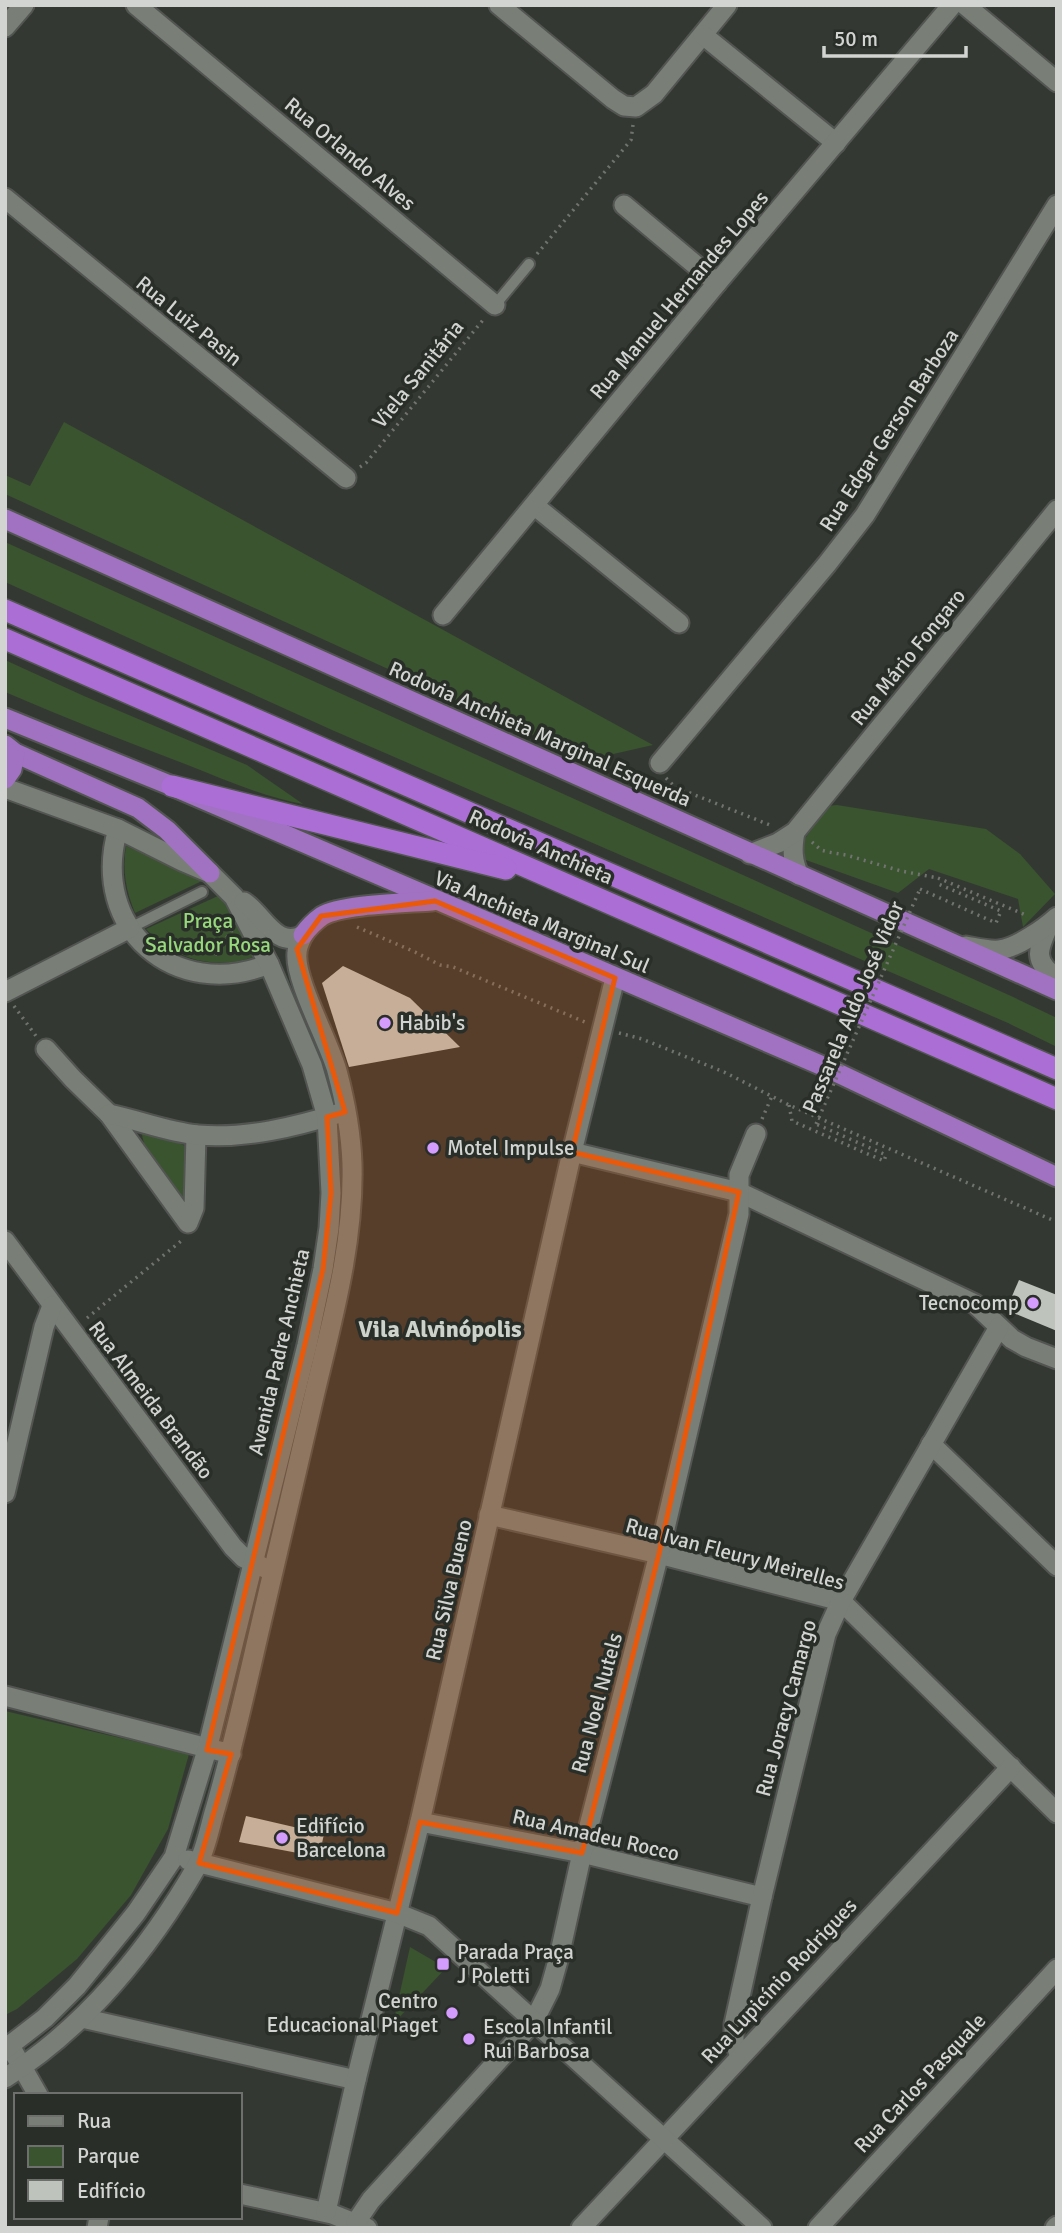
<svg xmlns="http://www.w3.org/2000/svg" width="1062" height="2233" viewBox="0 0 1062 2233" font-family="Signika,sans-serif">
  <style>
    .green { fill: #39542e }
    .building { fill: #bec3bc }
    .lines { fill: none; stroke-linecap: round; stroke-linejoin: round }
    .service-casing { stroke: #525551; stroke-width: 14 }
    .minor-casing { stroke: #525551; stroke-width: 23 }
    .tertiary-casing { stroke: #525551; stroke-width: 23 }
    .trunk-casing { stroke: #525551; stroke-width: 23 }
    .motorway-casing { stroke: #525551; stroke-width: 24 }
    .path { stroke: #70736e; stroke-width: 3.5; stroke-dasharray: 2 5; stroke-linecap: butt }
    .service { stroke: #797e77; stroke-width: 10 }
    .minor { stroke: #797e77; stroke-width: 19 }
    .tertiary { stroke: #797e77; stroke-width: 19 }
    .trunk { stroke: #a171c2; stroke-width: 19 }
    .motorway { stroke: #ab6ed5; stroke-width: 21 }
    .path-bridge { stroke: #70736e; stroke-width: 3.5; stroke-dasharray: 2 5; stroke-linecap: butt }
    .marked { fill: #e8590c; fill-opacity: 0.2; stroke: #e8590c; stroke-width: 5; stroke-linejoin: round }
    .poi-dot { fill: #d49cfc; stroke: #2a2e29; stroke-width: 2.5 }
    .labels { text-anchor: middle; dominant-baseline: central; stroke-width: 7; stroke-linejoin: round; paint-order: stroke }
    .street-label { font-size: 21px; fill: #d1d4d0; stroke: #2a2e29 }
    .park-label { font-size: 21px; fill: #96d87b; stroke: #2a2e29 }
    .poi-label { font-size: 21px; fill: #d1d4d0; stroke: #2a2e29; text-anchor: start }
    .quarter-label { font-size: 24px; font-weight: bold; fill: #cdd2cb; stroke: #2a2e29 }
  </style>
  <rect width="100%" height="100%" fill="#343832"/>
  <!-- green -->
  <g class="green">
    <polygon points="64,422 653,745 587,760 5,494 5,475 30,486"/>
    <polygon points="5,542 1011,996 1057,1018 1057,1047 1008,1023 332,730 5,582"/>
    <path d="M5 660 84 696 247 765 303 804C262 797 224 779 185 764 125 741 65 718 5 692Z"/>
    <polygon points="837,805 986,829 1020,854 1055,894 1023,927 1018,899 929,869 898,893 803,859 799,847 828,806"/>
    <path d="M126 846 204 880 135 913C126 891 122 871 126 846Z"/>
    <path d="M220 895 254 957C213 970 175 960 146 929Z"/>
    <path d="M141 1127 190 1148 188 1201 181 1199C164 1177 143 1157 141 1127Z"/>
    <polygon points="5,1711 189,1754 168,1829 131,1895 77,1959 17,2009 5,2015"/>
    <polygon points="410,1947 446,1968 393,2024"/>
  </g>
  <!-- building -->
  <g class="building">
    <polygon points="343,966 410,998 460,1047 349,1067 322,983"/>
    <polygon points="1019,1280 1057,1295 1057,1331 1006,1310"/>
    <polygon points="246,1816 324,1834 319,1857 239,1842"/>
  </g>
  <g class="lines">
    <defs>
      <g id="service">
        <polyline points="495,305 529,264"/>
        <polyline points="130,928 202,892"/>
      </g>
      <g id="minor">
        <polyline points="136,5 495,305"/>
        <polyline points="499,5 613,99 624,106 636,107 654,94 727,5"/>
        <polyline points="965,5 1057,82"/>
        <polyline points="5,27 24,5"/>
        <polyline points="703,35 836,143"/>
        <polyline points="5,198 346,478"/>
        <polyline points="624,205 717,283"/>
        <polyline points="535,506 679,623"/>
        <polyline points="443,615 717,283 952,5"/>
        <polyline points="660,763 827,564 865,515 1057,205"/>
        <path d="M118 829C89 928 175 1002 269 964"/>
        <path d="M795 832C792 848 792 860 799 875"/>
        <polyline points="750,854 778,843 795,832 1057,510"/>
        <polyline points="5,992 130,928"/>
        <polyline points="46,1049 73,1079 109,1114 188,1223 194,1208 196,1135"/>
        <path d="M109 1114C138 1120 168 1132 198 1135 246 1139 295 1127 340 1113"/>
        <polyline points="572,1152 739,1192 975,1304 1012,1339 1026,1347 1057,1359"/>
        <polyline points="5,1241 233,1547 244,1558 267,1569"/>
        <polyline points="931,1444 1057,1566"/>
        <polyline points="5,1493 44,1327 52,1306"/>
        <polyline points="489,1515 659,1554 841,1601 1057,1813"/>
        <polyline points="5,1696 231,1754"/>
        <polyline points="420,1822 582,1853 762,1897"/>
        <polyline points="82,2018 356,2080"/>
        <polyline points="10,2046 38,2095"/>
        <polyline points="740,2056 734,2041 734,2024 762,1897 826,1634 841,1601 999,1327"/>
        <polyline points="240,2194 332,2214 367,2228"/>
        <polyline points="326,2212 356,2080 420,1822 572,1152 615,978"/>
        <polyline points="356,2222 371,2200 534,2021 550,1989 559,1957 582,1853 659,1554 739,1214 739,1175 756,1134"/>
        <polyline points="97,2228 99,2217"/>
        <polyline points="581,2228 1011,1767"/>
        <polyline points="818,2228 1057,1969"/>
        <polyline points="1055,2228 1057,2226"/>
      </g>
      <g id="tertiary">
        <polyline points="5,788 118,829 182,861 210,873 234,897 269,964 312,1065 327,1117 331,1193 329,1228 323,1269 307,1345 207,1750 174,1857 136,1913 77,1986 45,2018 5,2049"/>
        <path d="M244 902C263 914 276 950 303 935"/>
        <path d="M1049 925C1038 949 1032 961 1057 978"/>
        <path d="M966 946C977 948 989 951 999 950 1016 948 1044 929 1057 917"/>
        <polyline points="188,1860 397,1913 429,1926 762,2228"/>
        <path d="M5 2078C86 2027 150 1948 197 1866 206 1849 210 1825 216 1806 232 1750 245 1693 258 1636 277 1555 296 1473 315 1392 333 1317 354 1242 352 1164 351 1133 345 1101 337 1071 329 1042 294 979 297 953 297 947 300 941 303 935"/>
      </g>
      <g id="trunk">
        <polyline points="5,519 1057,990"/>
        <polyline points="5,718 172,786 825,1067 1057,1177"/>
        <polyline points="5,745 15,753 138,808 167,830 210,873"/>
        <polyline points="5,779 12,769 15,753"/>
        <path d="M303 935C308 928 315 921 322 916 341 904 407 903 432 901"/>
      </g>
      <g id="motorway">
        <polyline points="5,610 1057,1069"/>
        <polyline points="5,639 1057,1099"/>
        <polyline points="172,786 506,869"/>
      </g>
    </defs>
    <!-- service casing -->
    <use href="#service" class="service-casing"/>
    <!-- minor casing -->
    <use href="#minor" class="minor-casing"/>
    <!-- tertiary casing -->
    <use href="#tertiary" class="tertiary-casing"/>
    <!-- trunk casing -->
    <use href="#trunk" class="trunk-casing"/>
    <!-- motorway casing -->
    <use href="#motorway" class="motorway-casing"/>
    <!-- path -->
    <g class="path">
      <polyline points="537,254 631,140 633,125"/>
      <polyline points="360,467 366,463 483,320"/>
      <polyline points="666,778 675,787 770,825"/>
      <polyline points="812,842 821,850 828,852 846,855 901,871 938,878"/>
      <polyline points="938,878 1028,916"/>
      <polyline points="920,889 996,923 1001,911 936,883"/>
      <polyline points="357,927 415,952 440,965 453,967 585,1022"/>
      <polyline points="215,955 232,930"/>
      <polyline points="14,1006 36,1036"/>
      <polyline points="619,1033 642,1039 724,1072 789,1105 1057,1222"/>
      <polyline points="789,1105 792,1121 884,1161 886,1155 816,1124"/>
      <polyline points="762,1119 772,1096"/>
      <polyline points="87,1318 181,1241"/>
    </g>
    <!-- service -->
    <use href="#service" class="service"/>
    <!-- minor -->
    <use href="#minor" class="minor"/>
    <!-- tertiary -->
    <use href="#tertiary" class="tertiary"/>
    <!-- trunk -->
    <use href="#trunk" class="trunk"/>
    <!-- motorway -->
    <use href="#motorway" class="motorway"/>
    <!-- path-bridge -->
    <polyline class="path-bridge" points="816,1124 920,889"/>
  </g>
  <!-- marked area -->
  <path class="marked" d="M435 901 615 978 572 1152 739 1192 659 1554 582 1853 420 1822 397 1913 199 1863 231 1754 207 1750 323 1269 331 1193 327 1117 345 1112 297 949 321 916Z"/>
  <!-- markers -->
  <g class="poi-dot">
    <circle cx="385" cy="1023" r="7"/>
    <circle cx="433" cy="1148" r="7"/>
    <circle cx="1033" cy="1303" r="7"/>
    <circle cx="282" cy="1838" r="7"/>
    <rect x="436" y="1957" width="14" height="14" rx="3.5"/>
    <circle cx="452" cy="2013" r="7"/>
    <circle cx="469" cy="2039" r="7"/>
  </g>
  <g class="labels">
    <!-- street labels -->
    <g class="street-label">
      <text transform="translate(350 154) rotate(40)">Rua Orlando Alves</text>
      <text transform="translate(679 295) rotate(-50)">Rua Manuel Hernandes Lopes</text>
      <text transform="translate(189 321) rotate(39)">Rua Luiz Pasin</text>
      <text transform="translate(418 374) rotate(-51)">Viela Sanitária</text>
      <text transform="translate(889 430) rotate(-57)">Rua Edgar Gerson Barboza</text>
      <text transform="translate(908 657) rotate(-51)">Rua Mário Fongaro</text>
      <text transform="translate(540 734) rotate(24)">Rodovia Anchieta Marginal Esquerda</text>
      <text transform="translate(541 847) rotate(24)">Rodovia Anchieta</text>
      <text transform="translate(542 922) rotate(23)">Via Anchieta Marginal Sul</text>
      <text transform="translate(853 1007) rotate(-67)">Passarela Aldo José Vidor</text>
      <text transform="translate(279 1352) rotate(-77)">Avenida Padre Anchieta</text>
      <text transform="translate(151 1400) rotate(53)">Rua Almeida Brandão</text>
      <text transform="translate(735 1554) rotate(15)">Rua Ivan Fleury Meirelles</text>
      <text transform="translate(449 1590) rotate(-77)">Rua Silva Bueno</text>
      <text transform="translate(597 1703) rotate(-75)">Rua Noel Nutels</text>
      <text transform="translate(786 1708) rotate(-75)">Rua Joracy Camargo</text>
      <text transform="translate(596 1835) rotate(13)">Rua Amadeu Rocco</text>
      <text transform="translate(779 1981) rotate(-47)">Rua Lupicínio Rodrigues</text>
      <text transform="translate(920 2083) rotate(-47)">Rua Carlos Pasquale</text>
    </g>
    <!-- park labels -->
    <g class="park-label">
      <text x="208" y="921">Praça<tspan x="208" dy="24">Salvador Rosa</tspan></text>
    </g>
    <!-- poi labels -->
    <g class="poi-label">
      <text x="399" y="1023">Habib's</text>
      <text x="447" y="1148">Motel Impulse</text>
      <text x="1019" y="1303" text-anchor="end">Tecnocomp</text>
      <text x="296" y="1826">Edifício<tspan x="296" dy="24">Barcelona</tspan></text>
      <text x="457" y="1952">Parada Praça<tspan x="457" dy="24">J Poletti</tspan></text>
      <text x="438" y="2001" text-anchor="end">Centro<tspan x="438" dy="24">Educacional Piaget</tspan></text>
      <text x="483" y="2027">Escola Infantil<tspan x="483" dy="24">Rui Barbosa</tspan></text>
    </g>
    <!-- quarter labels -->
    <g class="quarter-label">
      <text x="440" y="1329">Vila Alvinópolis</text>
    </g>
  </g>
  <!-- border -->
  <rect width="1062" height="2233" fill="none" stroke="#d1d4d0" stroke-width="14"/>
  <!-- legend -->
  <rect x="14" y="2093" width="228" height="126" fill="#2a2e29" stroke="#6d706c" stroke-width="2"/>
  <rect x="28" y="2116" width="35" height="10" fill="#797e77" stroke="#6d706c" stroke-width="2"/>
  <text x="77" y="2128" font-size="21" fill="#d1d4d0">Rua</text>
  <rect x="28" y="2146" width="35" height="21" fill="#39542e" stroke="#6d706c" stroke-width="2"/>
  <text x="77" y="2163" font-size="21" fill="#d1d4d0">Parque</text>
  <rect x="28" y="2180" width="35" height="21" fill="#bec3bc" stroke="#6d706c" stroke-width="2"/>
  <text x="77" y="2198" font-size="21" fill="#d1d4d0">Edifício</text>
  <!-- scale -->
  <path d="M824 46v10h142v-10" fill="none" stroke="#d1d4d0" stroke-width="3.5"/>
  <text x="834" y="46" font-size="21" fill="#d1d4d0" stroke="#2a2e29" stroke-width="5" paint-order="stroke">50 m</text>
</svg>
